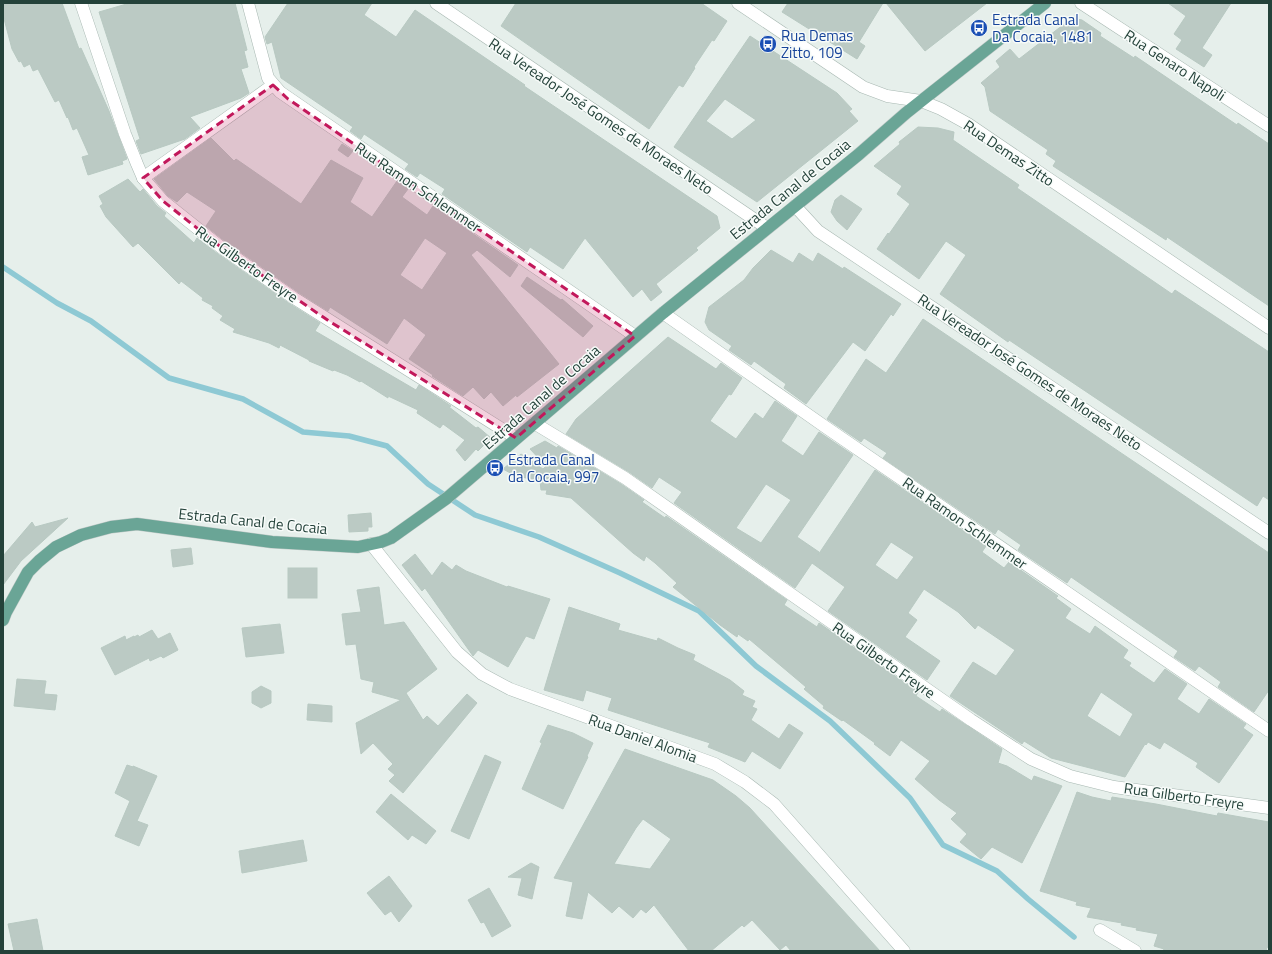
<svg xmlns="http://www.w3.org/2000/svg" width="1272" height="954" viewBox="0 0 1272 954" font-family="'Titillium Web',sans-serif">
  <style>
    .lines { fill: none; stroke-linecap: round; stroke-linejoin: round }
    .stream { stroke: #8ec9d4; stroke-width: 5.5 }
    .building { fill: #bbcac4; stroke: #b8c9c2; fill-rule: evenodd }
    .minor-casing { stroke: #a8b8b2; stroke-width: 13 }
    .major-casing { stroke: #c2cac8; stroke-width: 13 }
    .minor { stroke: #fff; stroke-width: 12 }
    .major { stroke: #6aa596; stroke-width: 12 }
    .marked { fill: #c2185b; fill-opacity: 0.2; stroke: #c2185b; stroke-width: 3; stroke-dasharray: 8 5; stroke-linejoin: round }
    .labels { text-anchor: middle; dominant-baseline: central; stroke-width: 3; stroke-linejoin: round; paint-order: stroke }
    .transit-label { font-size: 15px; fill: #164399; stroke: #f7fbf9; text-anchor: start }
    .street-label { font-size: 15px; fill: #24423a; stroke: #f7fbf9 }
  </style>
  <rect width="100%" height="100%" fill="#e6efeb"/>
  <g class="lines">
    <!-- stream -->
    <polyline class="stream" points="3,267 57,303 91,321 169,378 243,399 303,432 349,436 387,446 428,484 475,515 539,537 620,573 699,611 756,666 830,721 910,798 943,845 997,871 1028,899 1074,937"/>
  </g>
  <!-- building -->
  <g class="building">
    <polygon points="3,3 62,3 79,49 81,48 109,111 127,159 122,161 123,164 88,175 82,157 89,155 77,128 73,130 68,117 67,118 59,100 55,102 38,69 33,71 30,64 24,67 21,61 19,62 12,49 3,15"/>
    <polygon points="130,3 235,3 247,50 244,51 248,67 241,69 249,93 241,98 190,117 200,128 185,139 141,154 136,141 140,139 99,12"/>
    <polygon points="288,3 372,3 364,15 396,37 415,10 525,85 524,86 717,216 720,228 696,248 698,250 656,284 662,292 651,301 642,289 633,297 585,238 563,269 530,247 527,252 442,194 445,189 420,173 417,177 405,169 409,164 364,134 361,139 350,131 353,127 281,78 272,42 267,44 265,37"/>
    <polygon points="516,3 701,3 727,21 714,41 712,40 694,67 695,68 683,87 679,85 649,129 501,26"/>
    <polygon points="788,3 883,3 859,42 865,46 857,59 782,12"/>
    <polygon points="886,3 987,3 925,51"/>
    <polygon points="1168,3 1231,3 1202,48 1212,55 1204,67 1176,49 1182,40 1174,34 1186,16"/>
    <polygon points="1072,18 1082,20 1101,33 1100,36 1134,58 1135,56 1237,125 1238,123 1269,144 1269,306 1167,237 1166,240 1053,166 1056,161 1046,154 1048,150 990,111 985,87 981,83 1000,67 996,61 1010,49 1019,59"/>
    <path d="M750 36 837 93 852 109 849 111 858 121 757 202 674 147ZM725 99 756 120 732 139 706 121Z"/>
    <polygon points="918,127 938,128 954,132 953,140 1019,185 1017,188 1172,294 1175,290 1269,352 1269,500 1263,496 1257,506 1009,340 1008,342 940,294 966,255 946,241 919,279 877,249 888,233 889,234 910,204 897,194 902,186 874,166 900,144 899,142"/>
    <path d="M211 138 234 161 236 159 301 204 331 160 363 178 350 202 372 217 397 181 408 189 402 197 427 215 433 206 518 265 510 277 477 250 471 255 559 364 517 397 516 395 503 406 491 392 484 399 473 387 463 396 432 376 433 375 409 359 426 335 404 318 387 344 330 307 328 311 298 292 226 242 206 226 216 211 187 192 177 202 168 196 154 179ZM425 238 447 253 422 290 400 275Z"/>
    <polygon points="342,144 353,151 348,157 338,150"/>
    <polygon points="128,179 140,192 143,189 157,206 166,213 164,216 194,243 197,238 218,254 290,304 320,323 315,331 416,390 419,385 451,406 449,407 476,428 478,427 491,438 478,451 476,449 465,461 456,450 465,440 443,424 440,428 417,413 418,410 388,396 388,398 361,381 360,382 347,375 334,370 333,371 309,361 309,360 280,345 279,348 269,343 233,332 235,329 220,320 223,316 212,308 213,306 202,300 203,298 181,281 179,284 138,243 133,247 106,217 100,206 103,204 99,196"/>
    <polygon points="841,195 862,209 847,230 837,221 831,212 835,200"/>
    <polygon points="771,250 793,263 799,253 813,262 818,253 843,269 844,267 901,304 893,316 891,314 865,351 853,342 806,404 784,388 786,384 772,374 754,361 751,365 729,350 732,346 709,330 705,322 709,307 744,280 753,268"/>
    <polygon points="527,277 561,300 562,299 593,326 583,337 521,286"/>
    <polygon points="923,319 1269,553 1269,690 1254,712 1218,687 1221,682 1199,666 1195,671 1174,657 1178,651 1071,577 1067,583 1018,550 1021,545 998,529 995,534 883,458 887,453 864,438 861,442 827,419 866,359 886,373"/>
    <path d="M668 337 716 369 721 363 742 378 731 395 729 394 710 421 736 439 755 413 763 419 775 401 797 416 781 441 803 456 819 432 853 455 797 537 819 552 818 555 875 470 986 546 982 552 1004 568 1009 562 1058 596 1056 598 1071 609 1065 618 1090 634 1095 626 1128 650 1123 658 1131 663 1129 666 1154 683 1165 669 1187 684 1177 699 1199 714 1209 699 1246 724 1243 728 1253 735 1219 783 1196 767 1198 763 1164 742 1160 749 1148 742 1146 745 1145 744 1125 777 1051 758 1024 741 1022 744 950 696 973 662 996 676 1015 650 978 625 975 629 958 612 924 589 908 613 917 620 905 637 940 661 927 680 828 611 845 587 812 563 795 588 674 503 682 492 659 477 652 488 629 472 566 434 576 419ZM766 484 791 500 761 543 736 528ZM891 542 914 557 897 580 875 565ZM1101 692 1133 714 1120 737 1087 716Z"/>
    <polygon points="545,441 557,448 558,446 621,484 644,500 642,502 665,518 666,516 787,600 784,605 817,627 819,623 918,692 916,696 940,712 942,709 1002,749 998,763 1007,766 1032,781 1034,776 1062,786 1022,863 992,847 981,859 960,842 967,834 951,819 957,813 939,800 915,779 930,761 901,740 890,756 874,744 875,743 843,720 842,721 823,708 824,706 804,689 806,687 749,639 748,641 738,634 737,637 720,625 673,587 677,583 655,563 646,556 644,561 633,553 571,498 546,494 547,490 541,490 540,481 534,480 514,475 503,469 521,454 543,469 546,466 530,449"/>
    <polygon points="371,513 372,527 368,527 368,531 349,532 348,515"/>
    <polygon points="68,518 21,561 3,585 3,556 32,522 35,527"/>
    <polygon points="191,548 193,564 173,567 171,550"/>
    <polygon points="415,554 432,576 442,562 452,570 456,565 466,571 507,587 508,586 550,599 534,639 526,636 508,667 478,650 473,656 425,588 422,591 402,565"/>
    <rect x="288" y="568" width="29" height="30"/>
    <polygon points="379,587 384,625 404,622 437,669 406,693 423,720 427,716 438,726 467,694 477,703 403,793 389,781 395,775 388,769 393,764 373,743 361,754 356,723 401,700 372,692 374,682 361,679 356,644 346,645 342,614 361,612 357,590"/>
    <polygon points="569,607 620,624 618,630 657,641 658,638 678,648 695,655 693,660 730,680 744,691 742,695 755,701 752,707 757,709 751,720 779,739 789,724 803,733 780,769 752,751 745,762 708,747 710,743 608,710 612,698 586,690 583,701 544,690"/>
    <polygon points="280,624 284,653 246,657 242,628"/>
    <polygon points="152,630 158,639 170,633 178,650 163,658 161,656 150,661 149,658 115,675 101,648 125,636 126,640 134,636 134,637 138,635 139,637"/>
    <polygon points="17,679 46,681 44,694 57,695 55,710 14,706"/>
    <polygon points="261,686 271,691 271,703 261,708 252,703 252,692"/>
    <polygon points="308,704 332,706 332,722 307,720"/>
    <polygon points="548,725 573,733 593,743 587,756 588,757 563,809 522,789 542,743 540,742"/>
    <path d="M625 749 713 780 736 796 750 808 880 951H791L786 945 780 950 752 920 744 927 742 925 711 951H689L654 905 646 913 641 909 633 918 619 906 612 913 588 892 582 919 566 916 573 882 554 878ZM643 819 671 839 650 869 614 864 636 828Z"/>
    <polygon points="485,755 501,762 469,839 451,831"/>
    <polygon points="127,765 133,767 133,766 157,776 137,821 148,825 139,846 115,836 130,801 115,793"/>
    <polygon points="1077,792 1092,797 1111,801 1112,797 1156,804 1217,816 1218,813 1269,822 1269,948 1267,947 1266,951 1163,951 1164,949 1154,946 1158,934 1136,930 1137,928 1121,925 1122,923 1087,917 1091,908 1076,905 1077,902 1040,891"/>
    <polygon points="391,794 436,831 426,844 412,835 408,840 376,812"/>
    <polygon points="303,840 307,861 242,873 239,851"/>
    <polygon points="531,863 539,867 532,899 518,895 522,878 508,877"/>
    <polygon points="389,876 412,906 399,922 391,911 385,915 367,893"/>
    <polygon points="489,888 511,926 492,937 484,922 481,923 468,900"/>
    <polygon points="37,919 43,951 14,951 8,924"/>
  </g>
  <g class="lines">
    <defs>
      <g id="minor">
        <polyline points="81,3 125,134 137,164 143,178 163,201 222,248 294,298 516,438"/>
        <polyline points="248,3 268,78 280,92 635,336"/>
        <polyline points="436,3 767,228"/>
        <polyline points="738,3 863,87 887,96 921,101 941,109 968,124 1269,328"/>
        <polyline points="1081,3 1269,126"/>
        <polyline points="143,178 273,85"/>
        <polyline points="795,206 818,231 1269,533"/>
        <polyline points="663,313 824,426 1269,731"/>
        <polyline points="534,423 625,478 971,720 1031,759 1070,776 1114,787 1269,808"/>
        <polyline points="371,544 457,652 482,674 510,689 715,764 745,782 774,804 904,951"/>
        <polyline points="1100,930 1135,951"/>
      </g>
      <polyline id="major" points="3,620 6,612 28,572 39,561 56,547 81,535 111,527 137,524 272,542 358,547 381,542 391,538 447,498 663,313 858,155 906,113 1045,3"/>
    </defs>
    <!-- minor casing -->
    <use href="#minor" class="minor-casing"/>
    <!-- major casing -->
    <use href="#major" class="major-casing"/>
    <!-- minor -->
    <use href="#minor" class="minor"/>
    <!-- major -->
    <use href="#major" class="major"/>
  </g>
  <!-- marked area -->
  <path class="marked" d="M273 85 288 99 635 336 516 438 329 321 222 248 163 201 143 178Z"/>
  <!-- icons -->
  <defs>
    <symbol id="bus-disc" viewBox="-11 -11 22 22"><circle r="9.5" fill="#1a4fb4" stroke="#f7fbf9"/><path d="M-5-6H5V4H4V6H2V4H-2V6H-4V4H-5ZM-3.5-4V0h7V-4ZM-3.5 1.2v1.5H-2V1.2ZM2 1.2v1.5H3.5V1.2Z" fill="#fff"/></symbol>
  </defs>
  <g fill-rule="evenodd">
    <use href="#bus-disc" x="969" y="18" width="20" height="20"/>
    <use href="#bus-disc" x="758" y="34" width="20" height="20"/>
    <use href="#bus-disc" x="485" y="458" width="20" height="20"/>
  </g>
  <g class="labels">
    <!-- transit labels -->
    <g class="transit-label">
      <text x="992" y="19">Estrada Canal<tspan x="992" dy="17">Da Cocaia, 1481</tspan></text>
      <text x="781" y="35">Rua Demas<tspan x="781" dy="17">Zitto, 109</tspan></text>
      <text x="508" y="459">Estrada Canal<tspan x="508" dy="17">da Cocaia, 997</tspan></text>
    </g>
    <!-- street labels -->
    <g class="street-label">
      <text transform="translate(1175 65) rotate(33)">Rua Genaro Napoli</text>
      <text transform="translate(601 116) rotate(34)">Rua Vereador José Gomes de Moraes Neto</text>
      <text transform="translate(1009 153) rotate(34)">Rua Demas Zitto</text>
      <text transform="translate(418 187) rotate(34)">Rua Ramon Schlemmer</text>
      <text transform="translate(790 189) rotate(-39)">Estrada Canal de Cocaia</text>
      <text transform="translate(247 264) rotate(35)">Rua Gilberto Freyre</text>
      <text transform="translate(1030 372) rotate(34)">Rua Vereador José Gomes de Moraes Neto</text>
      <text transform="translate(541 397) rotate(-41)">Estrada Canal de Cocaia</text>
      <text transform="translate(253 521) rotate(6)">Estrada Canal de Cocaia</text>
      <text transform="translate(965 523) rotate(35)">Rua Ramon Schlemmer</text>
      <text transform="translate(884 660) rotate(35)">Rua Gilberto Freyre</text>
      <text transform="translate(643 738) rotate(20)">Rua Daniel Alomia</text>
      <text transform="translate(1184 796) rotate(8)">Rua Gilberto Freyre</text>
    </g>
  </g>
  <!-- border -->
  <rect width="1272" height="954" fill="none" stroke="#24423a" stroke-width="8"/>
</svg>
